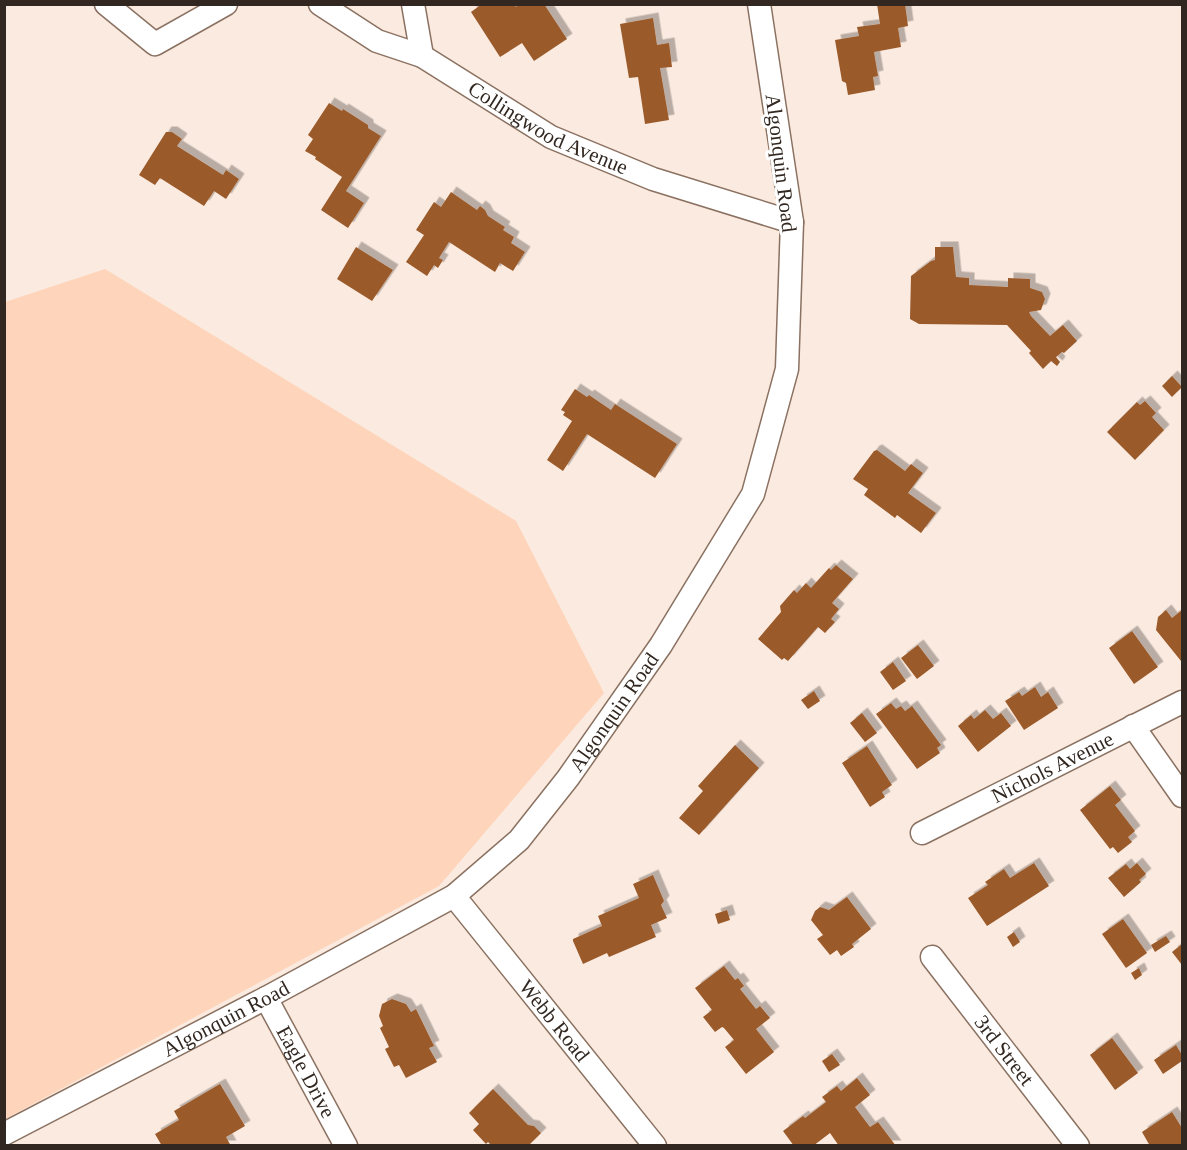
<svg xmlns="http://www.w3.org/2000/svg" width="1187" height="1150" viewBox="0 0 1187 1150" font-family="'Times New Roman',serif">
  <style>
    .green { fill: #fed4ba }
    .building { fill: #9a5a2b; filter: url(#shadow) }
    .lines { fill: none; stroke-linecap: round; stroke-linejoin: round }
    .street-casing { stroke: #8a7161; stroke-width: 25 }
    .street { stroke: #fff; stroke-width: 22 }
    .labels { text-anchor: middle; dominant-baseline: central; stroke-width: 6; stroke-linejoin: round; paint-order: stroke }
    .street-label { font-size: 21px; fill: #322821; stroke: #fff }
  </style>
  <defs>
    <filter id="shadow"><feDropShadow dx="5.5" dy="-5.5" stdDeviation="0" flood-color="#0004"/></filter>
  </defs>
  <rect width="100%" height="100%" fill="#fbeadf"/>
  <!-- green -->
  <polygon class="green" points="105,269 516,521 604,693 439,886 5,1119 5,302"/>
  <!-- building -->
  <g class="building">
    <polygon points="482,4 514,4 516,7 519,4 544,4 567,39 534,61 522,43 500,57 471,12"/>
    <polygon points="877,4 905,4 908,26 898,28 901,47 874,52 878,76 873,77 875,90 848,95 846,83 842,81 835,40 859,36 857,27 880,24"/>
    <polygon points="653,18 657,45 669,43 672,67 660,68 669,120 645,124 638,77 629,78 620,24"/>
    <polygon points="329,103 342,111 343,109 368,125 368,128 381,136 346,191 364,203 348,228 321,210 342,177 315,159 316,157 305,151 313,139 308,135"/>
    <polygon points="166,132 172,132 182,139 177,146 223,175 226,170 239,179 226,199 214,191 204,206 160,178 155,185 139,175"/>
    <polygon points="451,192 477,210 480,206 485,210 488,216 505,227 503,230 514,237 511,243 525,252 513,271 500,263 495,272 449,242 439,258 443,260 438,268 434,265 427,276 406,262 424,235 416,230 434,202 441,207"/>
    <polygon points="356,247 393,270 372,301 337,279"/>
    <polygon points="935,247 953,247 956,277 969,278 969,285 1008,287 1008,278 1030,279 1030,288 1042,292 1045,299 1041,310 1029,312 1031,316 1050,336 1063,325 1077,341 1064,353 1062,352 1056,357 1060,362 1057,366 1051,361 1043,369 1029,353 1031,351 1007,325 919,324 910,319 911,276 931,261 935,260"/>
    <polygon points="1172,376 1182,387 1172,397 1162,386"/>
    <polygon points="575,389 587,397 589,395 611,410 615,404 677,444 655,478 587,434 563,471 547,460 572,421 563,415 565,412 561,410"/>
    <polygon points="1145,401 1156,413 1152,417 1164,430 1135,460 1107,432 1137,402 1140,405"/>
    <polygon points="877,450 905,471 911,464 923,473 908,493 936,513 921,533 897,515 895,518 864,495 868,489 853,479 874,451"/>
    <polygon points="836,565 853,579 832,603 839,609 831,619 835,622 825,633 818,627 788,661 784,658 782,660 758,639 781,612 780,606 794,590 797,593 806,583 811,588 829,568 831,570"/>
    <polygon points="1166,610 1172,618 1182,610 1182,660 1181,661 1156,630 1158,617"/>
    <polygon points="1132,631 1158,667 1134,684 1109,648"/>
    <polygon points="918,645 934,666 917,679 901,658"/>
    <polygon points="893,662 906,681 893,690 880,672"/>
    <polygon points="1035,687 1041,697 1048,692 1058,708 1024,730 1005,701 1019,692 1022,696"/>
    <polygon points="814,691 820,701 808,709 801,700"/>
    <polygon points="891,703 896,709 901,706 905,711 912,706 941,745 937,748 940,753 917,769 876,714"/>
    <polygon points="985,710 993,719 1001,713 1011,726 978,752 958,726 971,715 974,719"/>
    <polygon points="862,713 877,733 865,742 850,723"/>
    <polygon points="735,745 759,768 699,835 679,818 703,791 698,786"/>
    <polygon points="867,746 892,785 882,792 885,797 870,807 842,763"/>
    <polygon points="1110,786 1121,800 1115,805 1135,831 1128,837 1132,842 1118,853 1113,847 1110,849 1080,810"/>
    <polygon points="1034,863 1049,886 987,926 968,898 988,885 985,882 1004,869 1010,878"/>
    <polygon points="1137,863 1146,874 1139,880 1141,882 1124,897 1108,878 1126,864 1130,869"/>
    <polygon points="653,875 664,901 661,905 667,918 651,925 656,937 609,957 607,953 583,964 573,941 573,939 602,926 598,916 639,898 633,884"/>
    <polygon points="847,897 871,929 852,944 854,947 841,956 837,950 830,955 817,939 823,935 811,920 815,911 820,907 829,910"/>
    <polygon points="727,910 730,920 718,924 715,914"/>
    <polygon points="1123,919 1147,953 1126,968 1102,934"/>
    <polygon points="1014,932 1020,942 1013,947 1007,937"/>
    <polygon points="1166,936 1170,942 1155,952 1151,945"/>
    <polygon points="1182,944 1182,965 1172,952"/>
    <polygon points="724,966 735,980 738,978 744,986 740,989 756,1009 760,1006 770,1018 756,1029 774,1052 746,1074 725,1047 734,1040 724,1028 722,1027 715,1032 703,1017 712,1010 695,988"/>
    <polygon points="1139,968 1142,975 1135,980 1131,973"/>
    <polygon points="392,999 406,1004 411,1012 416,1009 434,1046 429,1048 437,1062 406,1078 399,1065 394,1067 385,1049 389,1047 380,1028 383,1026 379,1016 382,1004"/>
    <polygon points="1112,1038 1138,1073 1115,1090 1090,1055"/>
    <polygon points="1176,1045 1182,1055 1182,1061 1163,1074 1154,1060"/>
    <polygon points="832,1054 840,1065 829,1072 822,1061"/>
    <polygon points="857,1078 870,1095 855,1107 870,1127 878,1122 896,1146 839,1146 830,1133 813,1146 794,1146 783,1131 803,1116 805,1118 826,1102 822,1097 837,1086 841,1091"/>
    <polygon points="220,1084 245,1126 226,1137 231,1146 181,1146 180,1144 177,1146 162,1146 155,1134 179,1120 174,1111"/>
    <polygon points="493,1089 528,1125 534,1126 541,1133 528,1146 492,1146 488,1142 486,1144 473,1130 479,1124 469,1113"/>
    <polygon points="1172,1112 1182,1128 1182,1146 1150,1146 1142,1132"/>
  </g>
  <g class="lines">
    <defs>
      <g id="street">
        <polyline points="106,4 155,44 226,4"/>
        <path id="s1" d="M320 4 377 41 422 56 551 137 653 179 792 222"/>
        <polyline points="413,4 422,56"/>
        <polyline points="1133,726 1182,796"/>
        <path id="s2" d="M922 833 1182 702"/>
        <path id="s3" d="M454 896 655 1146"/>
        <path id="s4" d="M932 957 1078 1146"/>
        <path id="s5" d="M266 998 346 1146"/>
        <path id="s6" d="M4 1134 266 998 454 896 519 840 568 778 661 645 753 494 787 369 792 222 759 4"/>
      </g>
    </defs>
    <!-- street casing -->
    <use href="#street" class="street-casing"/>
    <!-- street -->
    <use href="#street" class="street"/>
  </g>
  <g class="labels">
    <!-- street labels -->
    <g class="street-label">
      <text stroke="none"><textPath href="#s1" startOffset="261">Collingwood Avenue</textPath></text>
      <text transform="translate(781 163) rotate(83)">Algonquin Road</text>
      <text stroke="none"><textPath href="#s6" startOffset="754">Algonquin Road</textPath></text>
      <text stroke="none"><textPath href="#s2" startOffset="146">Nichols Avenue</textPath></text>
      <text stroke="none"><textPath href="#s6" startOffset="250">Algonquin Road</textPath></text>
      <text stroke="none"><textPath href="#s3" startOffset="160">Webb Road</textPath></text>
      <text stroke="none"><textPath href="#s4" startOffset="118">3rd Street</textPath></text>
      <text stroke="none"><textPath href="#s5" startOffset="84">Eagle Drive</textPath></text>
    </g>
  </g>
  <!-- border -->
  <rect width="1187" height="1150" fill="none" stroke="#322821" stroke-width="12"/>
</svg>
